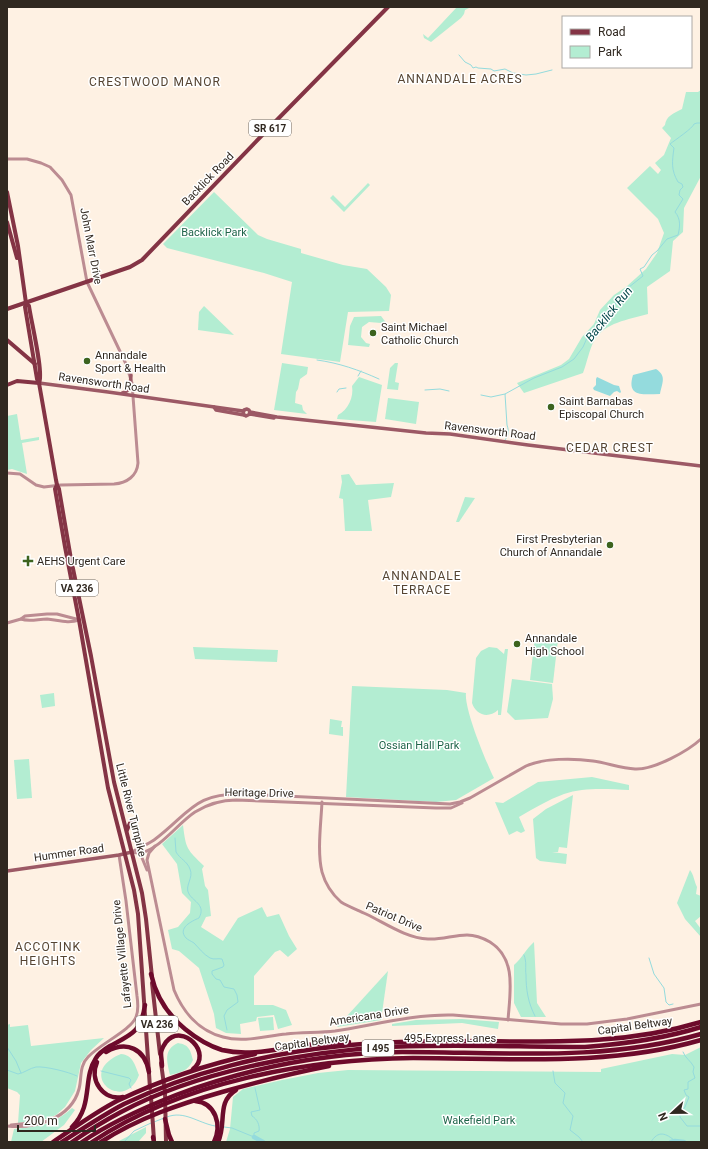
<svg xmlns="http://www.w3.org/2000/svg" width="708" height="1149" viewBox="0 0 708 1149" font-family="Roboto,sans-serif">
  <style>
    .green { fill: #b3edd2 }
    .water { fill: #94dbdd }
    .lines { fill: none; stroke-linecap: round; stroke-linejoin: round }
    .stream { stroke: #94dbdd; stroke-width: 1 }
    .river { stroke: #94dbdd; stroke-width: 4.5 }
    .tertiary { stroke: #bc8c92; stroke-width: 3 }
    .secondary { stroke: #9c5965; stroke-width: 3.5 }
    .primary { stroke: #843445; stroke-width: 4 }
    .motorway { stroke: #6d0a2b; stroke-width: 4.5 }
    .poi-dot { fill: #3c631e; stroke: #fff; stroke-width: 1.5 }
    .labels { text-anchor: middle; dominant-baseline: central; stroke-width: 3; stroke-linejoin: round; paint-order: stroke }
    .shield { fill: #fff; stroke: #6e6863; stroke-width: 1 }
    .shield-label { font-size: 10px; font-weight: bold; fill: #302820 }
    .street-label { font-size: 11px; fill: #302820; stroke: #fff }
    .park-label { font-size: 11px; fill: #20654b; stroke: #fff }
    .poi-label { font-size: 11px; fill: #302820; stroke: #fff; text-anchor: start }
    .neighbourhood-label { font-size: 12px; letter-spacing: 1px; fill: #554432; stroke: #fff }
    .water-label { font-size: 12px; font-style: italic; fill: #024648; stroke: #fff }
  </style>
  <rect width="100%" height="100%" fill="#fef1e3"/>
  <!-- green -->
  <g class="green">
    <polygon points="457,7 469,8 465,10 464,14 461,18 431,42 424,38 423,34 428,38"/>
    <path d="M701 90V176L684 208 683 232 673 241 670 271 647 287 648 314C628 320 605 322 594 341 589 350 587 363 583 373L524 393 517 383 561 365 569 359 582 337 594 324 600 310 614 295 626 287 646 269 657 253 664 233 658 219 627 188 650 166 658 174 661 170 655 163 664 155 671 138 662 128 665 125C666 116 674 113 682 109L686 92H698Z"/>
    <polygon points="368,183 370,185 344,212 330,198 333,195 345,207"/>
    <polygon points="214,192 258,235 267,239 301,249 301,253 343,265 367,269 386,287 391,295 389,311 348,312 340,362 281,354 292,282 264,273 167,248 163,244"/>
    <polygon points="204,306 234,335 198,330 199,312"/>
    <polygon points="381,316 387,324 385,328 381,323 369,322 362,327 361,337 366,343 370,344 369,347 348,345 350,326 354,317"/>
    <polygon points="282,363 308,367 307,374 300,379 298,389 296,392 295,403 302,405 303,410 307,414 274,410"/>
    <polygon points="395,363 398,363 395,382 399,383 398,390 387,389 390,368"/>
    <path d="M359 377 382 385 376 422 337 419 338 415C348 410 354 397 352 386Z"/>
    <polygon points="388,398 419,402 416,424 385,419"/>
    <polygon points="17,414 21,440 39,437 39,440 22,443 27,474 12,469 7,470 7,416"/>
    <polygon points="349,474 356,485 394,483 391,497 368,500 372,531 345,531 343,499 339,498 342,482 341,475"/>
    <polygon points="465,497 475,498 459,522 456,522"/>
    <polygon points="535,636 558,639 553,683 530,680"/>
    <polygon points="193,647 278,650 277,662 195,659"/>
    <path d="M489 647 497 648 504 654 505 649H508L501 715H498V710C488 719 476 715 472 703L476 658 481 651Z"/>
    <polygon points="512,679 552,684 553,699 548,718 515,720 507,712"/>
    <path d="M352 686 447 690 466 693C464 709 486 762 494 778L456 800 436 802 346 797Z"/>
    <polygon points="54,693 55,706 42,708 40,695"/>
    <polygon points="330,719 342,721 341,727 343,727 343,736 329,734"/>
    <polygon points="29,759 32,798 17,799 14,760"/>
    <path d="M592 777 629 785V790C608 789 584 787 564 794 548 800 534 808 519 817L525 831 521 833 517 831 509 835 495 802 503 803 538 782Z"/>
    <polygon points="573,795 567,848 559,847 558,852 552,852 567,854 566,864 540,861 536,858 533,819 546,809"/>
    <path d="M183 825C186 850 187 849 204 866L202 869 205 886 208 890 211 916 206 917 201 927 223 941 238 918 262 907 267 917 279 914 289 936 297 949 288 957 280 950 275 952 254 976V1005H273L286 1010 292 1025 278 1029 274 1015 257 1017 256 1021 240 1024 241 1034 226 1033 216 1028 214 1014 199 968 179 951 172 949 168 930 178 927 190 913 191 902 182 893 177 864 162 844Z"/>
    <path d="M690 870C694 875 694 881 697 887L696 894 701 896V916L695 921 701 929V937L685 919 677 903Z"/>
    <path d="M534 942 537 1003 546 1017H521L514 1003V965C522 958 526 949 534 942Z"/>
    <polygon points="388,971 381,1020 337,1027"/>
    <polygon points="273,1017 274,1030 260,1031 258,1018"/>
    <polygon points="462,1019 499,1022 498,1029 462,1023 392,1026 392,1024 416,1020"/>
    <polygon points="10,1024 10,1027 28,1025 31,1046 104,1038 91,1050 81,1063 75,1091 65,1107 56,1115 46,1119 18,1123 20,1095 17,1092 7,1088 7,1025"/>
    <path d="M178 1043C189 1045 190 1049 193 1060 188 1071 182 1072 170 1075 167 1061 163 1050 178 1043Z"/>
    <polygon points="701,1047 701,1142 226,1142 230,1129 233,1097 243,1089 282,1080 318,1073 348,1070 601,1072 601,1069 672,1054 685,1055"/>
    <path d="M121 1054C133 1055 135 1065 139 1075 124 1115 74 1073 121 1054Z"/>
    <path d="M72 1108 75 1110 64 1125 41 1142H11L14 1129C39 1126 52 1126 72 1108Z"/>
    <polygon points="146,1127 146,1133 138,1142 117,1142"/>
  </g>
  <!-- water -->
  <g class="water">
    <path d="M656 369C667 376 662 383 660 394 644 394 626 398 633 375Z"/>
    <polygon points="597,377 614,385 619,386 621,392 620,393 617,391 614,392 610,396 594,390 593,388 596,385 596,379"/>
  </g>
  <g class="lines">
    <!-- stream -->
    <g class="stream">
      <polyline points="459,55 465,62 471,65 473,68 476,67 478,68 491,69 494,71 505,69 513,73 526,75 536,74 552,70"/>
      <path d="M317 360C339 363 359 370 379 379"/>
      <polyline points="358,376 361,371"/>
      <polyline points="425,390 440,389 449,391"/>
      <polyline points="337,392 339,389 346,388"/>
      <polyline points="481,395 491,397 505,394"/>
      <path d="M505 440C509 435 509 431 507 425L505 394 534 378 562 367 574 359 583 347 587 338 614 306 624 291 643 276 640 269 644 267 652 255 657 251 667 239 678 235C680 227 681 219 675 212L683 199 679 195 680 190 683 187 682 184 678 182C671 170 672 162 674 148L670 144C675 140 693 128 694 124L697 123H701"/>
      <path d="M175 838 176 852C180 859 187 861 190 869 194 878 184 886 189 894 194 902 206 905 199 918 192 921 177 928 186 938 188 940 191 941 194 943 199 948 203 954 210 958 214 960 218 958 222 959L224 965 223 967 212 971V974L216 979 220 980 224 987 234 989 237 995 238 1002 227 1010 224 1016 227 1030"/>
      <path d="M524 955C527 962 525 968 526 975 526 989 528 1003 535 1016"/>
      <polyline points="649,958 654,974 664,988 666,1002 669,1005 673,1004"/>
      <polyline points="7,1047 16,1061 21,1073"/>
      <path d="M683 1052C685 1058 691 1061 694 1067L693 1072 695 1078 688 1082V1089L684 1090 686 1095 689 1097 685 1107 680 1114V1117L687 1126H701"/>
      <path d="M7 1070 18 1074C24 1073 30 1068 36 1067 45 1066 69 1072 77 1076"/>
      <polyline points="101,1071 129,1078 131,1080 129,1084 131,1088"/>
      <polyline points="553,1071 555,1083 565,1093 563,1103 573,1116 570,1130 579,1137 583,1142"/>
      <path d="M167 1117C184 1110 198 1123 215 1126"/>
      <polyline points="154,1122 164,1118"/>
      <path d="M224 1127 232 1128 254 1137V1133L259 1131C260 1125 257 1119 252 1116L251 1112 260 1110 255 1088"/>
      <polyline points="124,1142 134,1131 151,1123"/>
      <path d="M651 1142C658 1130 666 1133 675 1141"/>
    </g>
    <!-- river -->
    <g class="river">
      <polyline points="254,1137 263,1142"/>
      <polyline points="671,1142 675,1141 684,1142"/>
    </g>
    <!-- tertiary -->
    <g class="tertiary">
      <path d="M7 159H27L41 163 50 167 62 180 71 195 87 282 126 364 132 383 138 463C137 476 127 483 114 484L61 485 44 487 36 485 20 474 7 473"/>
      <path d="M21 619C29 622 38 619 47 619 58 620 68 624 79 620"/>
      <polyline points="7,623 21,619 25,616 47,614 57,614 80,620"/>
      <path d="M322 802C321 823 317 852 322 872 325 883 332 894 341 902 349 907 358 910 366 914 385 923 406 938 428 939 441 940 454 935 467 935 475 935 483 938 490 942 517 959 510 992 508 1020"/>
      <path d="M155 846 149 853 147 860 174 990C183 1012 199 1031 223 1037 243 1043 266 1036 286 1034 302 1032 319 1033 335 1031 374 1025 413 1014 453 1015L561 1024H587L627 1019 701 1004"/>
      <path d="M132 852C139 847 147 845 154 840 190 813 194 792 245 794L450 804 460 802 470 798 526 766C544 758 573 758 593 761 607 763 621 768 635 769 654 770 688 751 701 739"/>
      <path d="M132 852C135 853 139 853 141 853 161 848 178 823 195 812 208 804 221 800 236 800L436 808H451L462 803"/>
      <polyline points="140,853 147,870"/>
      <polyline points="11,1125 31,1123"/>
      <path d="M7 1126C35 1129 71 1119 79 1089 82 1078 79 1066 88 1057 100 1044 131 1030 136 1017 139 1010 138 1003 137 996L126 901 119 855"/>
    </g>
    <!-- secondary -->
    <g class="secondary">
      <polyline points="39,383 108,392 243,411"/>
      <polyline points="122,393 127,391 130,388 131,375"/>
      <polyline points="214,407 216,410 244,415"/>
      <polyline points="250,412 277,417 426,433 450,434 528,445 701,466"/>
      <polyline points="250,414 249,410 247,409 244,410 243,414 246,416 250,414 274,418"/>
      <polyline points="7,871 119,855 132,852"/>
    </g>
    <!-- primary -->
    <g class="primary">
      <polyline points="7,192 18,246 26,303 25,307 37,379 39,383 56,480 57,485 55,489 65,547 79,620 108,788 134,890 138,914 150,1088"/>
      <polyline points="7,222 17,258"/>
      <path d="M26 303 29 306C31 321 44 373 39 383"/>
      <polyline points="7,309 130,267 142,260 272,125 388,7"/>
      <polyline points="7,340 35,364"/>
      <polyline points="7,385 17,381 39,383"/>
      <polyline points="57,485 59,489 71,559 91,656 114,782 142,893 146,919 152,977"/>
      <polyline points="127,830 130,823 137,820"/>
      <polyline points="152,983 160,1054"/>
      <polyline points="161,1063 165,1092 166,1142"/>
      <polyline points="151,1097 154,1140"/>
    </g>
    <!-- motorway -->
    <g class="motorway">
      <path d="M151 974C156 997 167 1014 185 1029 196 1038 209 1046 222 1050 247 1056 273 1050 298 1046 315 1044 332 1042 349 1042"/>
      <path d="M106 1052C127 1040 145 1049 149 1072"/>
      <path d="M97 1062C89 1080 103 1101 123 1097"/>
      <path d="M162 1066C162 1062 161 1057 161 1053 161 1049 164 1045 166 1042 183 1022 213 1054 193 1069"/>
      <path d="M195 1101C216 1103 222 1125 214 1142"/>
      <polyline points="165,1119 169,1135 172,1142"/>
      <path d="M72 1127C94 1105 82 1079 96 1058 99 1053 105 1049 110 1046 132 1034 141 1032 145 1005"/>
      <polyline points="153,1137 154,1142"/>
      <path d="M53 1142C74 1128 94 1113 117 1101 161 1080 208 1064 255 1054"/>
      <path d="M62 1142C82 1129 103 1115 124 1104 191 1072 268 1053 341 1046 379 1042 416 1041 454 1041 540 1041 618 1047 701 1022"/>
      <path d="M72 1142C88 1131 104 1121 121 1112 196 1072 301 1052 386 1047 452 1044 519 1047 585 1047 624 1044 663 1039 701 1027"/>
      <path d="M82 1142C111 1122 143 1108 176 1095 248 1068 325 1053 402 1052 501 1052 604 1062 701 1034"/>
      <path d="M92 1142C182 1082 307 1059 413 1058 510 1058 607 1067 701 1040"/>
      <path d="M101 1142C138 1118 180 1104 222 1092 257 1082 293 1073 329 1066"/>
      <path d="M218 1142C227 1124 216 1102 236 1090"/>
    </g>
  </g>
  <!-- markers -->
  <g class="poi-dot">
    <circle cx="373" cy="333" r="4"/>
    <circle cx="87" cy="361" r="4"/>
    <circle cx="551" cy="407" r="4"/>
    <circle cx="610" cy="545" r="4"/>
    <path d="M26 555h4v4h4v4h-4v4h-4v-4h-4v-4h4z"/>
    <circle cx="517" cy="644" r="4"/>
  </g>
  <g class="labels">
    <!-- shield labels -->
    <g class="shield">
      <rect x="249" y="120" width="42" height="16" rx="3"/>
      <rect x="56" y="580" width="42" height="16" rx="3"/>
      <rect x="136" y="1016" width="42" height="16" rx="3"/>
      <rect x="362" y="1040" width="32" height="16" rx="3"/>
    </g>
    <g class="shield-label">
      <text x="270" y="128">SR 617</text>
      <text x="77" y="588">VA 236</text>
      <text x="157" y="1024">VA 236</text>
      <text x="378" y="1048">I 495</text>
    </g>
    <!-- street labels -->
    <g class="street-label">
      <text transform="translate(208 179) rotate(-46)">Backlick Road</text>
      <text transform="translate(91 246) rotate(79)">John Marr Drive</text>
      <text transform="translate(104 383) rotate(8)">Ravensworth Road</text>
      <text transform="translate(490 431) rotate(7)">Ravensworth Road</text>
      <text transform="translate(259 793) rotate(1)">Heritage Drive</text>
      <text transform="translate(131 810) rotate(76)">Little River Turnpike</text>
      <text transform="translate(69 853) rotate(-8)">Hummer Road</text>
      <text transform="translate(394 917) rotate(23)">Patriot Drive</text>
      <text transform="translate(122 954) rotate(-96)">Lafayette Village Drive</text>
      <text transform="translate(369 1016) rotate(-9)">Americana Drive</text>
      <text transform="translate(635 1026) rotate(-8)">Capital Beltway</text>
      <text x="450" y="1038">495 Express Lanes</text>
      <text transform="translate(312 1042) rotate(-8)">Capital Beltway</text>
    </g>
    <!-- park labels -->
    <g class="park-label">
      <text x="214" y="232">Backlick Park</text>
      <text x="419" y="745">Ossian Hall Park</text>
      <text x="479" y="1120">Wakefield Park</text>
    </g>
    <!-- poi labels -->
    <g class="poi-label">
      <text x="381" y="327">Saint Michael<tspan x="381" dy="13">Catholic Church</tspan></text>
      <text x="95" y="355">Annandale<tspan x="95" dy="13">Sport &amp; Health</tspan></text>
      <text x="559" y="401">Saint Barnabas<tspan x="559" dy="13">Episcopal Church</tspan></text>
      <text x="602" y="539" text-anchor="end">First Presbyterian<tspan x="602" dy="13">Church of Annandale</tspan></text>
      <text x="37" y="561">AEHS Urgent Care</text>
      <text x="525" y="638">Annandale<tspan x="525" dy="13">High School</tspan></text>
    </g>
    <!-- neighbourhood labels -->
    <g class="neighbourhood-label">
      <text x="460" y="79">ANNANDALE ACRES</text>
      <text x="155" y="82">CRESTWOOD MANOR</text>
      <text x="610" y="448">CEDAR CREST</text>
      <text x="422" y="576">ANNANDALE<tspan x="422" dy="14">TERRACE</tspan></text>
      <text x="48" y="947">ACCOTINK<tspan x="48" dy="14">HEIGHTS</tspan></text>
    </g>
    <!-- water labels -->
    <g class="water-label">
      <text transform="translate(609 314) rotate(-51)">Backlick Run</text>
    </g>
  </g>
  <!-- border -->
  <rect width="708" height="1149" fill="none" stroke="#302820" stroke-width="16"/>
  <!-- legend -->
  <rect x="562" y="16" width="130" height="52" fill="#ffffff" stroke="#aca9a6"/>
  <rect x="570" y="29" width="20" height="6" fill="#843445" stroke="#aca9a6"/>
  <text x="598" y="36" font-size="12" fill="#302820">Road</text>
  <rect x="570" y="46" width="20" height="12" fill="#b3edd2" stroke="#aca9a6"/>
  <text x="598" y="56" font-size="12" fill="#302820">Park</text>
  <!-- north arrow -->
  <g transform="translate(672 1113) rotate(248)" stroke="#ffffff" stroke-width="3" paint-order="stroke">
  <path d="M0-3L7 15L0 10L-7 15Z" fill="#302820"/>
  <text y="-6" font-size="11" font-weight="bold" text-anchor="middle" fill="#302820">N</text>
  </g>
  <!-- scale -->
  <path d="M18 1125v6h77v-6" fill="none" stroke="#302820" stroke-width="2"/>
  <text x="24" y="1125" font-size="12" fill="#302820" stroke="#ffffff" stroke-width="3" paint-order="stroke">200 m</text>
</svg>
